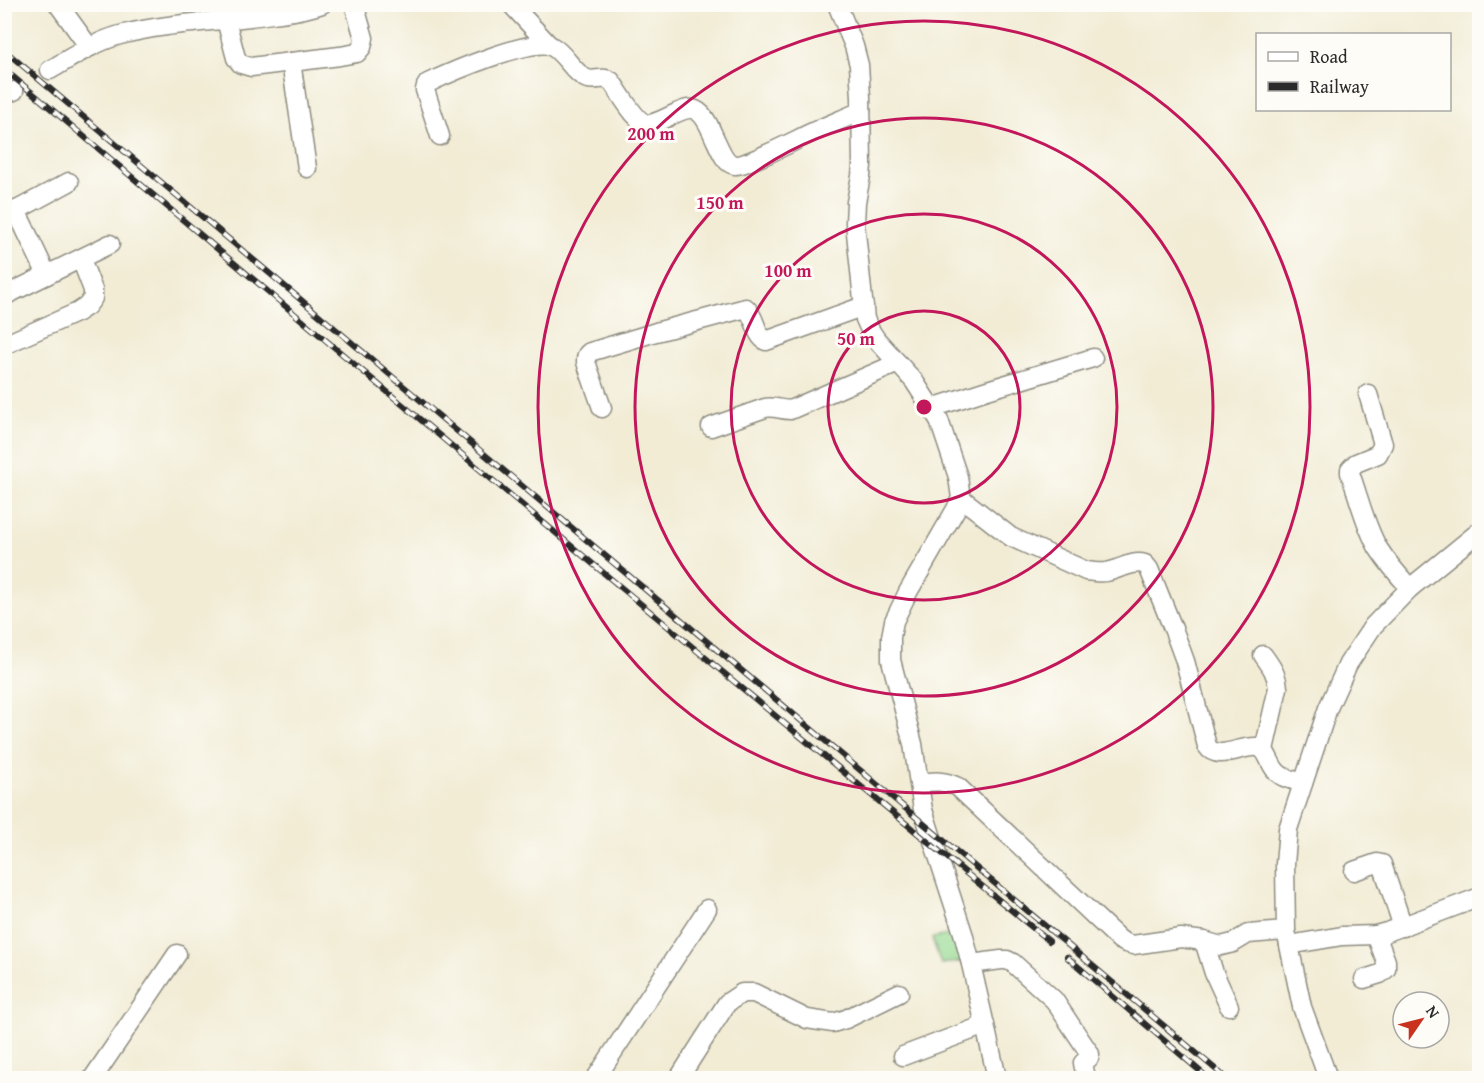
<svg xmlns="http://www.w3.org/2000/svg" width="1484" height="1083" viewBox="0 0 1484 1083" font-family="'Gentium Book Plus',serif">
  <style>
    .park { fill: #97da92; stroke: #61825e; stroke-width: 1.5 }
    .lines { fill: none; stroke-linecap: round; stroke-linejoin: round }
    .minor-casing { stroke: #8e8c80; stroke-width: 21 }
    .minor { stroke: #fff; stroke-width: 18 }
    .rail-casing { stroke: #2b2b2b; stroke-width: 6 }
    .rail { stroke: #fdfcf7; stroke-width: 4; stroke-dasharray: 11; stroke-linecap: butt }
    .ring { fill: none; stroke: #c2185b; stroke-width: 3 }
    .centre { fill: #c2185b; stroke: #fdfcf7; stroke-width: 3 }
    .ring-label { font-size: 18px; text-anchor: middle; font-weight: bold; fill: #c2185b; stroke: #fdfcf7; stroke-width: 6; stroke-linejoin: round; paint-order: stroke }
  </style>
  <rect width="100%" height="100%" fill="#fdfcf7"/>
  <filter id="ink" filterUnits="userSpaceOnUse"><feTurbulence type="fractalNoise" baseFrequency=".0167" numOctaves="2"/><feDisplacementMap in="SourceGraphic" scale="12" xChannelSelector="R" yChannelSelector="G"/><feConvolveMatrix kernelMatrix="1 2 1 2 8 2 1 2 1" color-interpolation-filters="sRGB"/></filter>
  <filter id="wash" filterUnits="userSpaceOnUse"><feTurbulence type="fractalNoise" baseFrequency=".008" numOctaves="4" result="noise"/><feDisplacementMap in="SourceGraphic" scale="24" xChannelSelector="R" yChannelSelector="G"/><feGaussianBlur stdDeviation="1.35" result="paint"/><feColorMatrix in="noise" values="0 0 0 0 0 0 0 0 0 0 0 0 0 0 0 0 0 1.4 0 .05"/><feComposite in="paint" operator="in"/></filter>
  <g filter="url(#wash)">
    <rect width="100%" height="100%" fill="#f2ecd5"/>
    <!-- park -->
    <polygon class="park" points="958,933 967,961 941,964 932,938"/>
  </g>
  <g filter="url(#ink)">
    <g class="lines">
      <defs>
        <g id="minor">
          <polyline points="58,4 89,47"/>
          <polyline points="511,4 549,45"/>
          <polyline points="837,4 854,46 859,65 861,97 862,165 861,176 856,202 855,223 865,319 870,330 876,339 914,381 939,420 958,477 961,498 956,509 908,592 894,621 891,637 891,660 913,744 923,810 963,933 971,964 997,1078"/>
          <polyline points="226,20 236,58 241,64 251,67 340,56 357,53 362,47 364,38 354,4"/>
          <polyline points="291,62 307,168"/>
          <path d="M50 70C72 57 95 42 120 35 169 22 222 22 272 14 289 12 305 10 322 4"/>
          <polyline points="4,94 14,91"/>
          <path d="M440 136 425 90 426 86 428 83C449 73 532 37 551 46 565 53 571 70 585 78 594 83 602 75 611 81 619 91 636 124 649 124 656 123 664 119 670 116 677 113 685 108 692 109 705 111 711 131 716 141 720 149 725 164 735 165 747 166 801 137 815 131 830 124 846 118 861 111"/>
          <polyline points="16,210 47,275"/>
          <polyline points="4,217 69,182"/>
          <polyline points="4,296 110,244"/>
          <polyline points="4,345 78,312 87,306 93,298 93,290 81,259"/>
          <path d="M1368 394 1383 444 1378 454 1356 463 1350 469V473C1359 498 1365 525 1378 548 1387 562 1398 575 1410 588"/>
          <path d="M602 408 586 362C586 357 586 355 590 352L656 332 746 308C756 317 755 335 766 341L864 306"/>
          <polyline points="932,408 984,391 1093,358"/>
          <path d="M711 427 765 408C774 406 781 410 790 410L898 363"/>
          <path d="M961 498 1011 537 1086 571C1093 572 1100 573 1106 572 1119 570 1132 560 1145 564L1149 569 1174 631 1185 661 1207 746C1217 762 1242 745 1257 747 1268 748 1269 765 1277 772 1283 779 1295 780 1303 783"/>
          <path d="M1263 655C1271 666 1277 674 1278 688L1264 750"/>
          <path d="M919 783C934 781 945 780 958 787L1120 940 1126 943 1133 945 1181 938 1204 941 1221 946 1233 943 1248 934 1286 931"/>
          <polyline points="1354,871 1377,863 1382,864 1403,927"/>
          <polyline points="1204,941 1214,973 1229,1006"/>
          <polyline points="1289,945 1342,936 1376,935 1387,932 1480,897"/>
          <polyline points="971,964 1001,960 1007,960 1013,963 1054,1000 1090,1054 1089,1058 1083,1063 1086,1078"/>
          <polyline points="1364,979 1380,974 1386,969 1386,961 1376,935"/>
          <polyline points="903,1056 985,1025"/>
          <polyline points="93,1078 177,954"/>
          <polyline points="596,1078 707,909"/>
          <polyline points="679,1078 727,1003 742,993 754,993 807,1019 833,1023 846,1019 899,993"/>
          <polyline points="1328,1078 1302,1007 1286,931 1285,864 1288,829 1328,708 1348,664 1373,626 1410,588 1480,531"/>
        </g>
      </defs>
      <!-- minor casing -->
      <use href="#minor" class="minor-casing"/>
      <!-- minor -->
      <use href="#minor" class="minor"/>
      <defs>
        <g id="rail">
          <polyline points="4,50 1226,1078"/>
          <path d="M4 69C351 362 698 654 1049 941"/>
          <polyline points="1067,957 1208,1078"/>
        </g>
      </defs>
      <!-- rail casing -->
      <use href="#rail" class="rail-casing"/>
      <!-- rail -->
      <use href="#rail" class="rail"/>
    </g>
  </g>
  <!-- distance rings -->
  <g class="ring">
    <circle cx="924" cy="407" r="96"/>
    <circle cx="924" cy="407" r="193"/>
    <circle cx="924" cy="407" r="289"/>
    <circle cx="924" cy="407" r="386"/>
  </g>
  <circle cx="924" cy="407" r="9" class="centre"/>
  <g class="ring-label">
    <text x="651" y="140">200 m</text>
    <text x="720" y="209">150 m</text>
    <text x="788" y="277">100 m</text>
    <text x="856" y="345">50 m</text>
  </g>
  <!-- margin -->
  <rect width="1484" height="1083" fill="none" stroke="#fdfcf7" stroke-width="24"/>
  <!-- legend -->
  <rect x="1256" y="33" width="195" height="78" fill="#fdfcf7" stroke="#a9a8a5" stroke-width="1.5"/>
  <rect x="1268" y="52" width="30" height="9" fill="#ffffff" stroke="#a9a8a5" stroke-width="1.5"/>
  <text x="1310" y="63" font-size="18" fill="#2b2b2b">Road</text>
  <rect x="1268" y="82" width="30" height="9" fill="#2b2b2b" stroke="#a9a8a5" stroke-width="1.5"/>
  <text x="1310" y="93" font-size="18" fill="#2b2b2b">Railway</text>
  <!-- north arrow -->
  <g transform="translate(1421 1020) rotate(55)"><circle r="28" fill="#fdfcf7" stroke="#a9a8a5" stroke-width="1.5"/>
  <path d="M0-4.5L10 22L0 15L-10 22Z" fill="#c8321e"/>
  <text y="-9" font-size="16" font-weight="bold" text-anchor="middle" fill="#2b2b2b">N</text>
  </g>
</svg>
